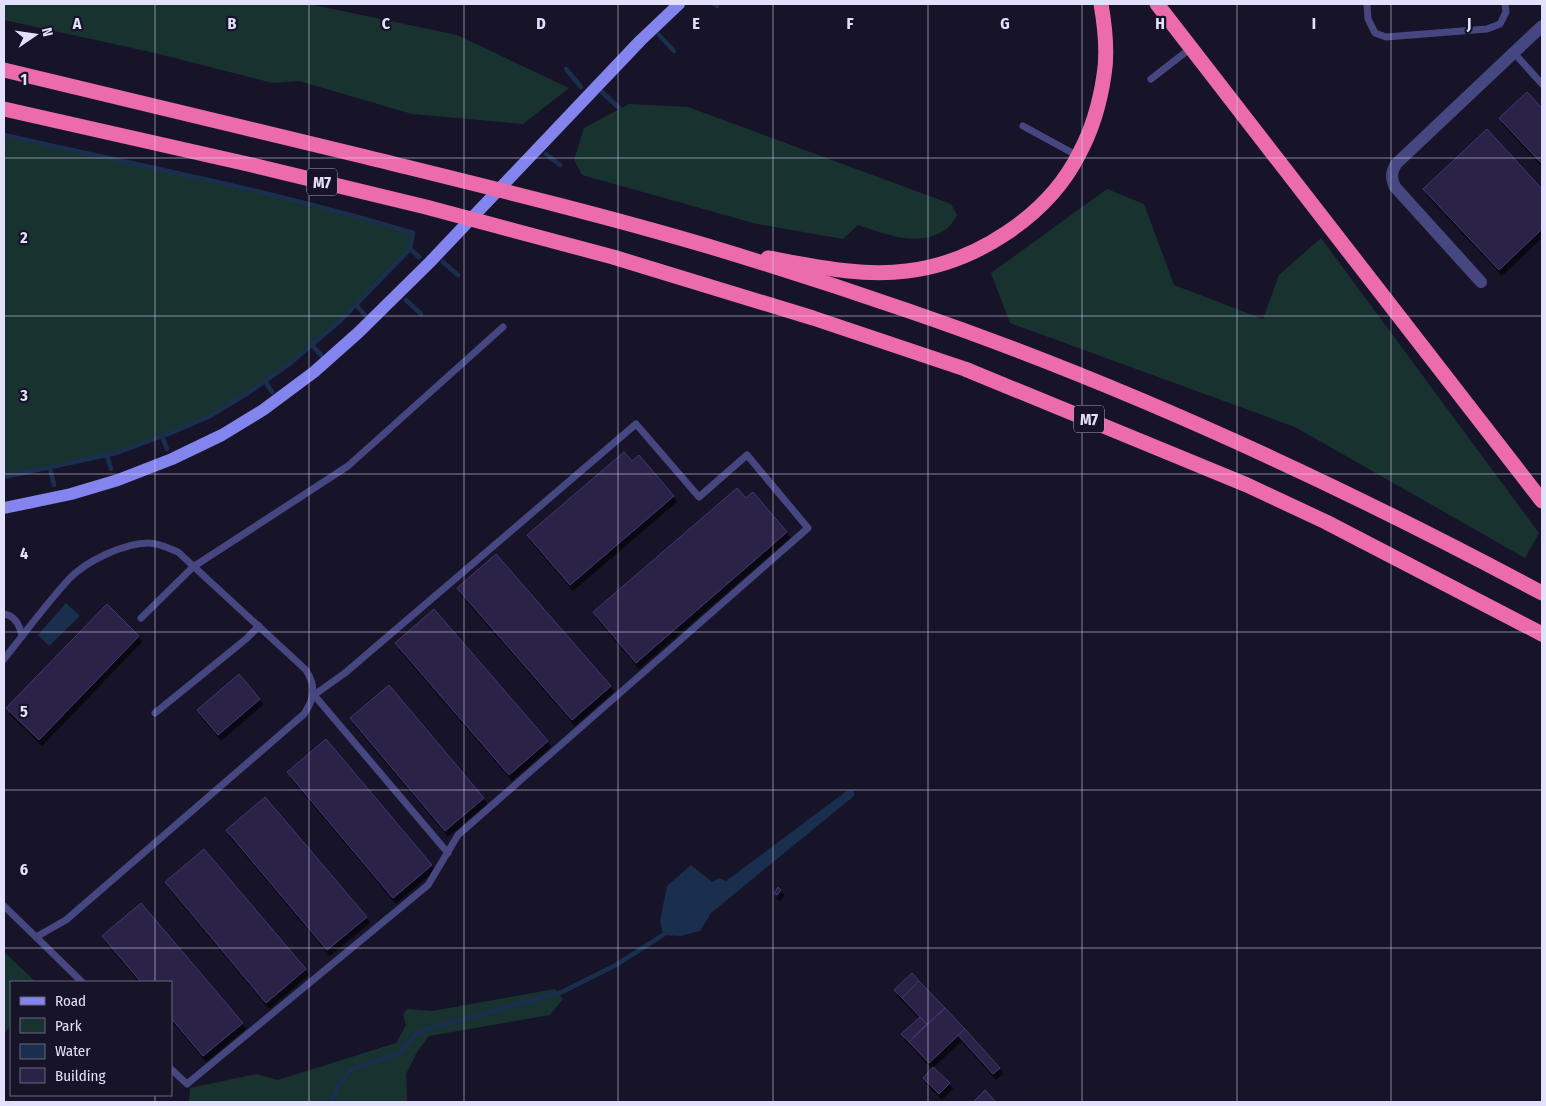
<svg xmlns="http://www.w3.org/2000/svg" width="1546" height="1106" viewBox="0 0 1546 1106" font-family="'Fira Sans Condensed',sans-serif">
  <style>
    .green { fill: #183230 }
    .water { fill: #192f4d }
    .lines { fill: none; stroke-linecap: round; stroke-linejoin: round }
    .stream { stroke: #192f4d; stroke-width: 4.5 }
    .building { fill: #292347; stroke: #423870; filter: url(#shadow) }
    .lane { stroke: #464681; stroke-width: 7 }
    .street { stroke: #464681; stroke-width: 12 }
    .secondary { stroke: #8484ee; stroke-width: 12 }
    .highway { stroke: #eb6bac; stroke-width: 15 }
    .grid { fill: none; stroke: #e3e0fb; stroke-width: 1; stroke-opacity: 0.55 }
    .labels { text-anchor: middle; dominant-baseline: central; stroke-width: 4.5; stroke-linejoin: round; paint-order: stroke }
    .shield { fill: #171429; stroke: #a6a3bc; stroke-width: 1 }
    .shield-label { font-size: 16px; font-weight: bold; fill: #e3e0fb }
    .grid-label { font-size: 16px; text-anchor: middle; font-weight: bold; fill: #e3e0fb; stroke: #171429; stroke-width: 4.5; stroke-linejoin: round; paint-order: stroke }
  </style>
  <defs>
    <filter id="shadow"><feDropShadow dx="3" dy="5.5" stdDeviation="0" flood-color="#0009"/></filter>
  </defs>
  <rect width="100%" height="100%" fill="#171429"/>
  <!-- green -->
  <g class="green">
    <polygon points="4,4 309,4 457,35 569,88 523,124 412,114 299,81 273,83 155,53 4,20"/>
    <path d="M629 104 688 107 951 204 957 215C954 220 950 227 945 230 918 248 886 234 858 225L843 239 757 224 582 175 574 160 584 128Z"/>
    <path d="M4 135C140 165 280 192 413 233L410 249 340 321 288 365 248 393 208 417 168 434 116 453 4 477Z"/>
    <polygon points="1107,189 1144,204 1174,285 1263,319 1279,275 1321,238 1539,533 1525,558 1295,427 1010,323 991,273"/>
    <polygon points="4,952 36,982 11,982 11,1025 4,1034"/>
    <polygon points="555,989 563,999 550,1015 429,1036 417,1052 406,1074 407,1102 189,1102 190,1088 256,1074 278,1080 396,1043 406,1025 403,1015 407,1009 432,1011"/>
  </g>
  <!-- water -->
  <g class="water">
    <polygon points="66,603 80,616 49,646 38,635"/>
    <polygon points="848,790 854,791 854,796 711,913 700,931 680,936 663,935 660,921 667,886 691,865 712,882 719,878 726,881"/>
  </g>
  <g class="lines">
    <!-- stream -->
    <g class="stream">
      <polyline points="714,4 717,6"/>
      <polyline points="659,35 674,51"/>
      <polyline points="566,69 581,87"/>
      <polyline points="602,92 619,108"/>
      <path d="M4 135C140 166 279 192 413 233L410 249 340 321 288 365 248 393 208 417 168 434 116 453 4 477"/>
      <polyline points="546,154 560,165"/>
      <polyline points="410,249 419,257"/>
      <polyline points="443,262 458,275"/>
      <polyline points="406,300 421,314"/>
      <polyline points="356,305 365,315"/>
      <polyline points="312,345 321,355"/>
      <polyline points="265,381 272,392"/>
      <polyline points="162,436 167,449"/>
      <polyline points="107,455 111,469"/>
      <polyline points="50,468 54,485"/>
      <polyline points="332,1102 338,1085 352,1069 400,1053 415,1035 424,1030 562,992 616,965 663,935"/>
    </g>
  </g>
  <!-- building -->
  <g class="building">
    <polygon points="1527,92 1542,108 1542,164 1499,118"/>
    <polygon points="1487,129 1542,189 1542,229 1499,270 1423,189"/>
    <polygon points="624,452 632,461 639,455 674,496 570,585 527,535"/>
    <polygon points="737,488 746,498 753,492 787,532 636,663 593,612"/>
    <polygon points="496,554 611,686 572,720 457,588"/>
    <polygon points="107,604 139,636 39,740 6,708"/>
    <polygon points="434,609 548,741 509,775 395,643"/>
    <polygon points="239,674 260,699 218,735 197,710"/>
    <polygon points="389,685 484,798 445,831 350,718"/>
    <polygon points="326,739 432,865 393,898 287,772"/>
    <polygon points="265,797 367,917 327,950 226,830"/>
    <polygon points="204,849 306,969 266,1003 165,882"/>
    <polygon points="778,887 781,890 777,895 774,893"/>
    <polygon points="141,903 243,1023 203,1056 171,1018 171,982 141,982 102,936"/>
    <polygon points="912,973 919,981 902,998 894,990"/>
    <polygon points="919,981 945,1008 927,1024 902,998"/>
    <polygon points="945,1008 965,1029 929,1063 909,1042"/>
    <polygon points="920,1017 927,1024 909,1042 901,1034"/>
    <polygon points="965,1029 1000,1068 993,1074 958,1035"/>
    <polygon points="933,1067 950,1083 939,1094 923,1078"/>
    <polygon points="985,1090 996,1102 973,1102"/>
  </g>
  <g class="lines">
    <!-- lane -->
    <g class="lane">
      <polyline points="1367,4 1368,19 1375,33 1386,37 1487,29 1500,24 1506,12 1505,4"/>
      <polyline points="1514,53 1542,84"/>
      <polyline points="1151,79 1191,48"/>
      <polyline points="1023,126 1078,156"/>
      <path d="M4 614C16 616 20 626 22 636"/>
      <polyline points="141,618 193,567 348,466 503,327"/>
      <path d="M4 659C25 633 46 604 69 579 86 561 124 543 149 543 159 543 168 548 178 552L306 670C316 686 315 698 304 714L66 920 36 937 4 906"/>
      <polyline points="155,713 246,639 259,626"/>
      <polyline points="36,937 82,982"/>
      <polyline points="171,1069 187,1084 428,885 458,835 808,528 747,455 699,497 636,424 345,673 314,695 448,853"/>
    </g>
    <!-- street -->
    <path class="street" d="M1481 282 1395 187C1391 178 1391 173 1396 164L1542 26"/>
    <!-- secondary -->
    <polyline class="secondary" points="4,508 71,494 118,480 172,459 222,435 263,410 314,372 359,332 430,262 640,41 679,4"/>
    <!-- highway -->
    <g class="highway">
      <polyline points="1157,4 1542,501"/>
      <path d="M4 70C124 98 243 127 362 156 479 185 596 213 711 247 777 267 842 288 906 310 1126 385 1338 484 1542 593"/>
      <polyline points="4,109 252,165 426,207 613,257 813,318 965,369 1247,485 1326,522 1542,634"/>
      <path d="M768 258C813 266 861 277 907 271 975 263 1048 216 1079 154 1092 130 1100 103 1104 75 1108 52 1105 27 1101 4"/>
    </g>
  </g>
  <!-- grid -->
  <path class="grid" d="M155 4V982M309 4V1102M464 4V1102M618 4V1102M773 4V1102M928 4V1102M1082 4V1102M1237 4V1102M1391 4V1102M4 158H1542M4 316H1542M4 474H1542M4 632H1542M4 790H1542M4 948H1542M155 1095V1102"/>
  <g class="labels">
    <!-- shield labels -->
    <g class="shield">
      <rect x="307" y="168.5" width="30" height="27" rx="4"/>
      <rect x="1074" y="405.5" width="30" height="27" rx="4"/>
    </g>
    <g class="shield-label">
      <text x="322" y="182">M7</text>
      <text x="1089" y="419">M7</text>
    </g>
  </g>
  <g class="grid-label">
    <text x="77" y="29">A</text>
    <text x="232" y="29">B</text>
    <text x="386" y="29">C</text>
    <text x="541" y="29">D</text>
    <text x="696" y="29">E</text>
    <text x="850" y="29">F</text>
    <text x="1005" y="29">G</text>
    <text x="1160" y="29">H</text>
    <text x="1314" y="29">I</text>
    <text x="1469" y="29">J</text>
    <text x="24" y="85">1</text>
    <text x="24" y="243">2</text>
    <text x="24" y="401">3</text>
    <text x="24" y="559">4</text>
    <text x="24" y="717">5</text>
    <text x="24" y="875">6</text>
  </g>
  <!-- border -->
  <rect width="1546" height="1106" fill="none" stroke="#e3e0fb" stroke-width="10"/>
  <!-- legend -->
  <rect x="10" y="981" width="162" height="115" fill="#171429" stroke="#69667d"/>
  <rect x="20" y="997" width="25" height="8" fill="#8484ee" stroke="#69667d"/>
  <text x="55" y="1006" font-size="15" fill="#e3e0fb">Road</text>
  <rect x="20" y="1018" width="25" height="15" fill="#183230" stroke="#69667d"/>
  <text x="55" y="1031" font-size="15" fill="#e3e0fb">Park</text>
  <rect x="20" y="1044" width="25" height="15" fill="#192f4d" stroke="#69667d"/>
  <text x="55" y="1056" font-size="15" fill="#e3e0fb">Water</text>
  <rect x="20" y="1068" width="25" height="15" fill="#292347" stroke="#69667d"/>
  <text x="55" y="1081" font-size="15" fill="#e3e0fb">Building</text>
  <!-- north arrow -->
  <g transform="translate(35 35) rotate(77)" stroke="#171429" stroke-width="4" paint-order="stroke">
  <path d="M0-4L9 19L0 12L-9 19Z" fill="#e3e0fb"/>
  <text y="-8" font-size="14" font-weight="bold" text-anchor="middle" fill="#e3e0fb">N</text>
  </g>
</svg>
